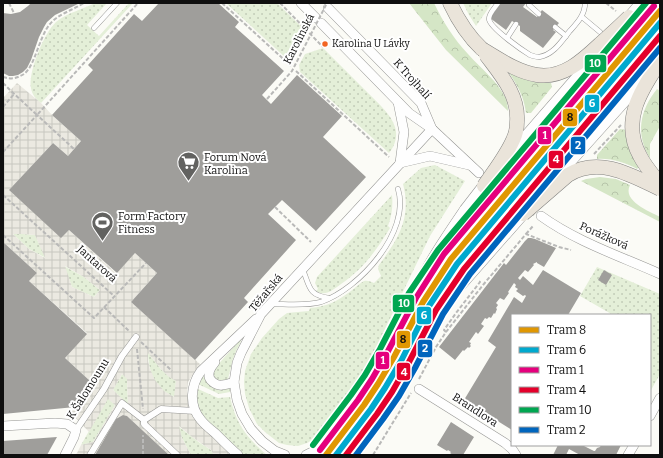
<svg xmlns="http://www.w3.org/2000/svg" width="663" height="458" viewBox="0 0 663 458" font-family="Bitter,serif">
  <style>
    .grass { fill: url(#grass-dots) }
    .forest { fill: url(#forest-crowns) }
    .plaza { fill: url(#plaza-grid); fill-rule: evenodd }
    .building { fill: #9f9e9b }
    .lines { fill: none; stroke-linecap: round; stroke-linejoin: round }
    .minor-tunnel { stroke: #d8d8d3; stroke-width: 9; stroke-dasharray: 9 4.5; stroke-linecap: butt }
    .trunk-tunnel { stroke: #d8d8d3; stroke-width: 14; stroke-dasharray: 14 7; stroke-linecap: butt }
    .service-casing { stroke: #959593; stroke-width: 5.5 }
    .pedestrian-casing { stroke: #959593; stroke-width: 7 }
    .minor-casing { stroke: #959593; stroke-width: 10 }
    .tertiary-casing { stroke: #959593; stroke-width: 12 }
    .trunk-casing { stroke: #838380; stroke-width: 15 }
    .path { stroke: #b9b9b8; stroke-width: 2; stroke-dasharray: 4 2; stroke-linecap: butt }
    .service { stroke: #fefefe; stroke-width: 4.5 }
    .pedestrian { stroke: #fefefe; stroke-width: 6 }
    .minor { stroke: #fefefe; stroke-width: 9 }
    .tertiary { stroke: #fefefe; stroke-width: 11 }
    .trunk { stroke: #eae4da; stroke-width: 14 }
    .tertiary-bridge-casing { stroke: #959593; stroke-width: 12; stroke-linecap: butt }
    .trunk-bridge-casing { stroke: #838380; stroke-width: 15; stroke-linecap: butt }
    .path-bridge { stroke: #b9b9b8; stroke-width: 2; stroke-dasharray: 4 2; stroke-linecap: butt }
    .tertiary-bridge { stroke: #fefefe; stroke-width: 11 }
    .trunk-bridge { stroke: #eae4da; stroke-width: 14 }
    .tram-1-casing { stroke: #fff; stroke-width: 9 }
    .tram-2-casing { stroke: #fff; stroke-width: 9 }
    .tram-3-casing { stroke: #fff; stroke-width: 9 }
    .tram-4-casing { stroke: #fff; stroke-width: 9 }
    .tram-5-casing { stroke: #fff; stroke-width: 9 }
    .tram-6-casing { stroke: #fff; stroke-width: 9 }
    .tram-1 { stroke: #e09702; stroke-width: 6 }
    .tram-2 { stroke: #00a9ce; stroke-width: 6 }
    .tram-3 { stroke: #e5007d; stroke-width: 6 }
    .tram-4 { stroke: #e4002b; stroke-width: 6 }
    .tram-5 { stroke: #00a651; stroke-width: 6 }
    .tram-6 { stroke: #0065bd; stroke-width: 6 }
    .bus-dot { fill: #f26522; stroke: #fff; stroke-width: 1.5 }
    .labels { text-anchor: middle; dominant-baseline: central; stroke-width: 4; stroke-linejoin: round; paint-order: stroke }
    .bus-label { font-size: 10px; fill: #0f0f0f; stroke: #fff; text-anchor: start }
    .street-label { font-size: 11px; fill: #0f0f0f; stroke: #fff }
    .poi-label { font-size: 11px; fill: #0f0f0f; stroke: #fff; text-anchor: start }
    .line-badge { stroke: #fff; stroke-width: 1.5 }
    .badge-label { font-size: 11px; text-anchor: middle; font-weight: bold; fill: #fff }
    .pale-badge-label { font-size: 11px; text-anchor: middle; font-weight: bold; fill: #111 }
  </style>
  <defs>
    <pattern id="grass-dots" width="8" height="8" patternUnits="userSpaceOnUse"><rect width="8" height="8" fill="#e4efd8"/><path d="M2 2h.1M6 6h.1" fill="none" stroke="#c2ccb8" stroke-width="1.8" stroke-linecap="round"/></pattern>
    <pattern id="forest-crowns" width="20" height="18" patternUnits="userSpaceOnUse"><rect width="20" height="18" fill="#d5e6c6"/><path d="M2 6a3 3 0 1 1 6 0M12 15a3 3 0 1 1 6 0" fill="none" stroke="#b6c4a9"/></pattern>
    <pattern id="plaza-grid" width="8" height="8" patternUnits="userSpaceOnUse"><rect width="8" height="8" fill="#ebe9e1"/><path d="M0 4h8M4 0v8" fill="none" stroke="#c8c7c0"/></pattern>
  </defs>
  <rect width="100%" height="100%" fill="#fbfbf6"/>
  <!-- grass -->
  <g class="grass">
    <path d="M95 3H107L87 25 99 36 129 3H133L41 103C36 99 32 95 31 88 28 72 44 33 56 22 67 13 83 9 95 3Z"/>
    <polygon points="226,3 277,3 307,32 295,57 287,59"/>
    <polygon points="463,3 492,3 476,26 469,15"/>
    <path d="M323 48C338 63 353 78 368 93 378 103 391 114 395 127 398 136 395 146 389 153L300 72 299 65 305 54Z"/>
    <path d="M435 165 465 181 430 236 365 370 356 384 321 432 314 439 307 443 298 446 287 445 279 443 265 432 257 424 249 408 245 394 244 382 245 371 251 354 262 338 279 319 287 313 309 311 310 308C328 306 336 302 351 291 355 288 360 283 364 281 368 280 371 282 374 283L381 276 378 269 379 265C398 239 412 218 403 184L421 168Z"/>
    <path d="M392 195C393 206 392 215 388 226L390 228C376 251 363 269 341 284 333 290 325 297 316 291L318 289 315 283 317 277Z"/>
    <polygon points="12,233 23,234 35,235 46,258 29,249"/>
    <polygon points="64,266 84,277 100,290 94,297 72,287"/>
    <polygon points="597,267 660,294 660,374 650,392 650,315 613,315 580,296"/>
    <polygon points="425,292 434,298 395,373 384,391 362,421 353,414 370,391 387,364"/>
    <polygon points="240,340 241,341 236,351 233,359 228,379 225,381 217,381 213,376 214,369"/>
    <path d="M148 352C156 364 164 374 176 381L175 397C155 390 148 371 148 352Z"/>
    <path d="M204 373C209 388 214 392 230 388V392L219 394 198 384Z"/>
    <polygon points="122,374 127,378 128,405 113,390"/>
    <path d="M198 389 218 398 230 397C236 424 247 438 267 455H243C229 443 208 427 200 411 196 404 197 396 198 389Z"/>
    <polygon points="108,398 115,405 93,442 81,445"/>
    <polygon points="178,426 200,443 211,450 214,455 191,455 182,438"/>
  </g>
  <!-- forest -->
  <g class="forest">
    <path d="M409 3H434C443 22 454 39 468 54 481 69 498 81 506 99 507 103 508 107 508 111L446 50Z"/>
    <path d="M509 73 533 82 551 83 552 87 531 113H526C524 97 518 86 509 73Z"/>
    <path d="M657 89 660 91V126L650 144V158C635 134 640 110 657 89Z"/>
    <path d="M620 129 626 130C626 142 631 158 639 167L637 169C626 163 611 158 597 159V155Z"/>
    <path d="M600 177 616 179 630 185C622 201 649 211 660 217V222L581 181 586 179Z"/>
  </g>
  <!-- plaza -->
  <path class="plaza" d="M17 83 41 103 52 115 81 141 68 156 53 143 9 190 61 237 69 230 116 273 135 253 157 273 131 302 200 364 188 382 187 392 189 407 193 417 228 450 229 455H214L211 450 192 437 179 426 182 438 191 455H169L127 416 123 415 116 419 95 455H76L81 445 93 442 115 405 108 399 89 432 71 413 90 381 65 358 87 333 29 281 37 273 3 242V98ZM13 234H23L35 235 45 258 29 249ZM65 266 84 277 100 290 94 297 72 287ZM148 353 160 368 169 377 176 381 174 397 164 391 155 380 150 369 148 361ZM122 374 127 379 128 404 113 390Z"/>
  <!-- building -->
  <g class="building">
    <polygon points="31,3 80,3 55,15 47,22 44,27 39,37 31,60 27,68 23,72 18,75 13,76 9,76 3,73 3,13 11,14 20,12 28,6"/>
    <polygon points="159,3 218,3 239,22 235,27 284,71 262,95 271,104 297,75 342,116 323,137 366,177 316,231 282,200 268,214 296,240 244,298 248,302 195,360 131,302 157,273 135,253 117,273 69,230 61,238 9,190 53,143 68,156 81,141 52,115 93,70 88,65 134,14 142,21"/>
    <polygon points="501,3 526,3 523,7 537,17 542,10 559,23 553,30 556,32 543,48 520,31 520,26 512,21 506,30 490,18"/>
    <polygon points="528,238 531,238 535,239 556,248 544,267 537,263 537,262 533,264 534,265 528,272 525,270 518,278 520,280 523,276 533,285 543,270 581,293 568,315 512,315 512,430 464,400 496,347 488,341 514,297 522,303 526,296 525,295 523,296 516,291 518,289 515,287 516,285 514,283 508,292 509,293 504,300 500,298 496,303 498,305 496,308 497,309 495,314 494,313 491,318 489,317 487,319 485,318 481,324 484,326 478,334 476,332 469,342 471,343 470,345 471,346 469,348 468,347 464,351 463,350 455,360 439,347 504,263 506,265 525,241"/>
    <polygon points="3,242 37,273 29,281 87,334 65,358 90,381 75,407 3,414"/>
    <polygon points="604,270 612,275 606,285 598,280"/>
    <polygon points="123,415 127,416 169,455 95,455 116,419"/>
    <polygon points="451,422 474,437 463,455 453,455 450,453 451,452 448,450 447,451 437,445"/>
    <polygon points="57,437 47,455 3,455 3,441"/>
    <polygon points="558,445 582,445 594,451 595,451 597,448 600,447 601,445 621,445 616,455 580,455 569,449 566,455 553,455"/>
  </g>
  <g class="lines">
    <!-- minor-tunnel -->
    <polyline class="minor-tunnel" points="484,177 541,216"/>
    <!-- trunk-tunnel -->
    <polyline class="trunk-tunnel" points="636,3 660,21"/>
    <defs>
      <g id="service">
        <path d="M498 3C495 8 489 13 489 19 490 28 522 50 530 55 533 56 537 57 539 57 553 55 561 42 569 32 577 23 585 15 585 3"/>
        <polyline points="529,5 539,14"/>
        <polyline points="582,17 600,32"/>
        <polyline points="555,27 566,36"/>
        <polyline points="94,28 117,3"/>
        <polyline points="507,38 516,24"/>
        <path d="M303 270C310 287 308 295 329 298"/>
        <path d="M272 304C286 304 307 306 321 302 359 289 411 232 398 189"/>
        <polyline points="329,455 333,449 341,428"/>
      </g>
      <g id="pedestrian">
        <polyline points="76,430 104,389 122,356 136,337"/>
        <polyline points="90,455 122,403 144,420"/>
        <polyline points="177,455 144,424 144,420 161,409 195,411"/>
      </g>
      <g id="minor">
        <polyline points="301,3 316,18"/>
        <polyline points="328,8 421,103 432,129"/>
        <polyline points="321,23 409,113 432,129 479,173"/>
        <polyline points="398,102 404,132 400,163"/>
        <polyline points="400,163 430,156 469,165"/>
        <path d="M541 216C577 242 620 256 660 274"/>
        <path d="M215 362C212 366 209 369 209 374 208 380 216 386 222 385 226 385 231 383 234 382"/>
        <polyline points="419,389 505,443 512,449 516,455"/>
        <polyline points="650,416 660,398"/>
        <polyline points="3,426 55,423 67,424 76,430 74,437 65,455"/>
        <path d="M238 455C230 448 223 441 215 433 210 429 205 425 201 420 189 406 190 386 201 371L256 319"/>
        <polyline points="285,455 275,451 262,441 251,429 242,414 237,400 234,382 237,363 241,353 261,314 432,129"/>
        <polyline points="306,455 316,450 320,446"/>
        <polyline points="628,455 634,445"/>
      </g>
      <g id="tertiary">
        <path d="M316 455C337 423 363 395 381 362 395 338 405 312 417 288 431 260 448 235 465 210"/>
        <polyline points="346,455 353,448 377,418 389,399 404,376 425,333 443,305 523,214"/>
      </g>
      <path id="trunk" d="M450 3C458 20 468 36 482 49"/>
    </defs>
    <!-- service casing -->
    <use href="#service" class="service-casing"/>
    <!-- pedestrian casing -->
    <use href="#pedestrian" class="pedestrian-casing"/>
    <!-- minor casing -->
    <use href="#minor" class="minor-casing"/>
    <!-- tertiary casing -->
    <use href="#tertiary" class="tertiary-casing"/>
    <!-- trunk casing -->
    <use href="#trunk" class="trunk-casing"/>
    <!-- path -->
    <g class="path">
      <polyline points="9,3 14,13"/>
      <polyline points="222,3 291,66"/>
      <polyline points="280,3 323,47"/>
      <polyline points="606,3 616,11"/>
      <polyline points="296,71 389,157"/>
      <path d="M3 77C7 78 11 79 15 78 18 77 21 76 24 74 35 66 39 37 50 24 58 14 73 10 84 3"/>
      <polyline points="3,83 10,90 37,115 138,3"/>
      <polyline points="3,107 14,94"/>
      <polyline points="3,152 37,115 74,149"/>
      <polyline points="3,195 114,296"/>
      <polyline points="275,207 311,242"/>
      <polyline points="526,234 533,226"/>
      <polyline points="3,235 94,318 146,263"/>
      <polyline points="104,307 130,332"/>
      <polyline points="446,332 444,330 456,313 480,282 478,281"/>
      <polyline points="141,342 172,371"/>
      <polyline points="137,349 143,409"/>
      <polyline points="419,379 436,347 446,332 483,285 526,234 559,247 571,250"/>
      <polyline points="143,455 143,435"/>
      <polyline points="373,455 411,393"/>
    </g>
    <!-- service -->
    <use href="#service" class="service"/>
    <!-- pedestrian -->
    <use href="#pedestrian" class="pedestrian"/>
    <!-- minor -->
    <use href="#minor" class="minor"/>
    <!-- tertiary -->
    <use href="#tertiary" class="tertiary"/>
    <!-- trunk -->
    <use href="#trunk" class="trunk"/>
    <defs>
      <g id="tertiary-bridge">
        <polyline points="625,22 641,3"/>
        <polyline points="508,157 600,51"/>
        <polyline points="550,184 646,77"/>
        <polyline points="465,210 489,179"/>
      </g>
      <g id="trunk-bridge">
        <path d="M482 49C499 59 517 72 537 75 563 79 583 60 600 44 610 35 620 26 629 17"/>
        <path d="M660 62C640 91 621 122 640 156 645 166 653 175 660 184"/>
        <path d="M484 186C494 171 506 156 513 140 516 134 517 128 517 122 519 95 501 75 486 55"/>
        <path d="M523 214 568 175C599 156 631 175 660 189"/>
      </g>
    </defs>
    <!-- tertiary-bridge casing -->
    <use href="#tertiary-bridge" class="tertiary-bridge-casing"/>
    <!-- trunk-bridge casing -->
    <use href="#trunk-bridge" class="trunk-bridge-casing"/>
    <!-- path-bridge -->
    <g class="path-bridge">
      <polyline points="267,99 292,71 327,3"/>
      <polyline points="594,154 621,125"/>
    </g>
    <!-- tertiary-bridge -->
    <use href="#tertiary-bridge" class="tertiary-bridge"/>
    <!-- trunk-bridge -->
    <use href="#trunk-bridge" class="trunk-bridge"/>
    <defs>
      <polyline id="tram-1" points="326,455 364,405 378,384 394,357 423,302 451,259 660,11"/>
      <polyline id="tram-2" points="336,455 371,409 385,388 401,361 429,306 457,264 660,23"/>
      <polyline id="tram-3" points="320,450 358,400 372,379 387,353 416,298 444,254 654,6"/>
      <polyline id="tram-4" points="346,455 377,414 392,392 408,364 436,310 464,269 660,36"/>
      <polyline id="tram-5" points="313,445 351,395 365,375 380,349 409,293 438,250 646,3"/>
      <polyline id="tram-6" points="356,455 383,419 399,396 415,368 443,314 470,274 660,48"/>
    </defs>
    <!-- tram-1 casing -->
    <use href="#tram-1" class="tram-1-casing"/>
    <!-- tram-2 casing -->
    <use href="#tram-2" class="tram-2-casing"/>
    <!-- tram-3 casing -->
    <use href="#tram-3" class="tram-3-casing"/>
    <!-- tram-4 casing -->
    <use href="#tram-4" class="tram-4-casing"/>
    <!-- tram-5 casing -->
    <use href="#tram-5" class="tram-5-casing"/>
    <!-- tram-6 casing -->
    <use href="#tram-6" class="tram-6-casing"/>
    <!-- tram-1 -->
    <use href="#tram-1" class="tram-1"/>
    <!-- tram-2 -->
    <use href="#tram-2" class="tram-2"/>
    <!-- tram-3 -->
    <use href="#tram-3" class="tram-3"/>
    <!-- tram-4 -->
    <use href="#tram-4" class="tram-4"/>
    <!-- tram-5 -->
    <use href="#tram-5" class="tram-5"/>
    <!-- tram-6 -->
    <use href="#tram-6" class="tram-6"/>
  </g>
  <!-- icons -->
  <defs>
    <symbol id="supermarket-pin" viewBox="-11 -11 22 30"><path d="M0 17L-7.5 6A9.5 9.5 0 1 1 7.5 6Z" fill="#626260" stroke="#fff"/><path d="M-6-5.5h2.5l.6 2H6L4.5 2H-2.5L-4.4-4H-6ZM-1.5 3.2a1.3 1.3 0 1 0 .1 0ZM3 3.2a1.3 1.3 0 1 0 .1 0Z" fill="#fff"/></symbol>
    <symbol id="stadium-pin" viewBox="-11 -11 22 30"><path d="M0 17L-7.5 6A9.5 9.5 0 1 1 7.5 6Z" fill="#626260" stroke="#fff"/><path d="M0-5a6.5 5 0 1 0 0 10a6.5 5 0 1 0 0-10ZM-3.5-1.8h7v3.6h-7Z" fill="#fff"/></symbol>
  </defs>
  <g fill-rule="evenodd">
    <use href="#supermarket-pin" x="176" y="150" width="25" height="34"/>
    <use href="#stadium-pin" x="90" y="210" width="25" height="34"/>
  </g>
  <!-- markers -->
  <circle class="bus-dot" cx="325" cy="44" r="3.5"/>
  <g class="labels">
    <!-- bus labels -->
    <g class="bus-label">
      <text x="332" y="44">Karolina U Lávky</text>
    </g>
    <!-- street labels -->
    <g class="street-label">
      <text transform="translate(299 39) rotate(-63)">Karolinská</text>
      <text transform="translate(412 79) rotate(48)">K Trojhalí</text>
      <text transform="translate(604 236) rotate(24)">Porážková</text>
      <text transform="translate(97 264) rotate(42)">Jantarová</text>
      <text transform="translate(266 293) rotate(-50)">Těžařská</text>
      <text transform="translate(88 389) rotate(-58)">K Šalomounu</text>
      <text transform="translate(475 410) rotate(33)">Brandlova</text>
    </g>
    <!-- poi labels -->
    <g class="poi-label">
      <text x="204" y="157">Forum Nová<tspan x="204" dy="13">Karolina</tspan></text>
      <text x="118" y="216">Form Factory<tspan x="118" dy="13">Fitness</tspan></text>
    </g>
  </g>
  <g class="line-badge">
    <rect x="584" y="54" width="23" height="19" rx="4" fill="#00a651"/>
    <rect x="584" y="94" width="16" height="19" rx="4" fill="#00a9ce"/>
    <rect x="562" y="108" width="16" height="19" rx="4" fill="#e09702"/>
    <rect x="537" y="126" width="15" height="19" rx="4" fill="#e5007d"/>
    <rect x="570" y="136" width="16" height="19" rx="4" fill="#0065bd"/>
    <rect x="548" y="150" width="16" height="19" rx="4" fill="#e4002b"/>
    <rect x="392" y="294" width="23" height="19" rx="4" fill="#00a651"/>
    <rect x="416" y="306" width="16" height="19" rx="4" fill="#00a9ce"/>
    <rect x="396" y="330" width="15" height="19" rx="4" fill="#e09702"/>
    <rect x="417" y="339" width="16" height="19" rx="4" fill="#0065bd"/>
    <rect x="375" y="351" width="15" height="19" rx="4" fill="#e5007d"/>
    <rect x="396" y="362" width="15" height="19" rx="4" fill="#e4002b"/>
  </g>
  <g class="badge-label">
    <text x="595" y="67">10</text>
    <text x="592" y="107">6</text>
    <text x="545" y="139">1</text>
    <text x="578" y="149">2</text>
    <text x="556" y="163">4</text>
    <text x="404" y="307">10</text>
    <text x="424" y="319">6</text>
    <text x="425" y="352">2</text>
    <text x="383" y="364">1</text>
    <text x="404" y="376">4</text>
  </g>
  <g class="pale-badge-label">
    <text x="570" y="121">8</text>
    <text x="403" y="343">8</text>
  </g>
  <!-- border -->
  <rect width="663" height="458" fill="none" stroke="#0f0f0f" stroke-width="8"/>
  <!-- legend -->
  <rect x="511" y="314" width="140" height="132" fill="#ffffff" stroke="#9f9f9f"/>
  <rect x="519" y="327" width="20" height="6" fill="#e09702" stroke="#9f9f9f"/>
  <text x="547" y="334" font-size="12" fill="#0f0f0f">Tram 8</text>
  <rect x="519" y="347" width="20" height="6" fill="#00a9ce" stroke="#9f9f9f"/>
  <text x="547" y="354" font-size="12" fill="#0f0f0f">Tram 6</text>
  <rect x="519" y="367" width="20" height="6" fill="#e5007d" stroke="#9f9f9f"/>
  <text x="547" y="374" font-size="12" fill="#0f0f0f">Tram 1</text>
  <rect x="519" y="387" width="20" height="6" fill="#e4002b" stroke="#9f9f9f"/>
  <text x="547" y="394" font-size="12" fill="#0f0f0f">Tram 4</text>
  <rect x="519" y="407" width="20" height="6" fill="#00a651" stroke="#9f9f9f"/>
  <text x="547" y="414" font-size="12" fill="#0f0f0f">Tram 10</text>
  <rect x="519" y="427" width="20" height="6" fill="#0065bd" stroke="#9f9f9f"/>
  <text x="547" y="434" font-size="12" fill="#0f0f0f">Tram 2</text>
</svg>
